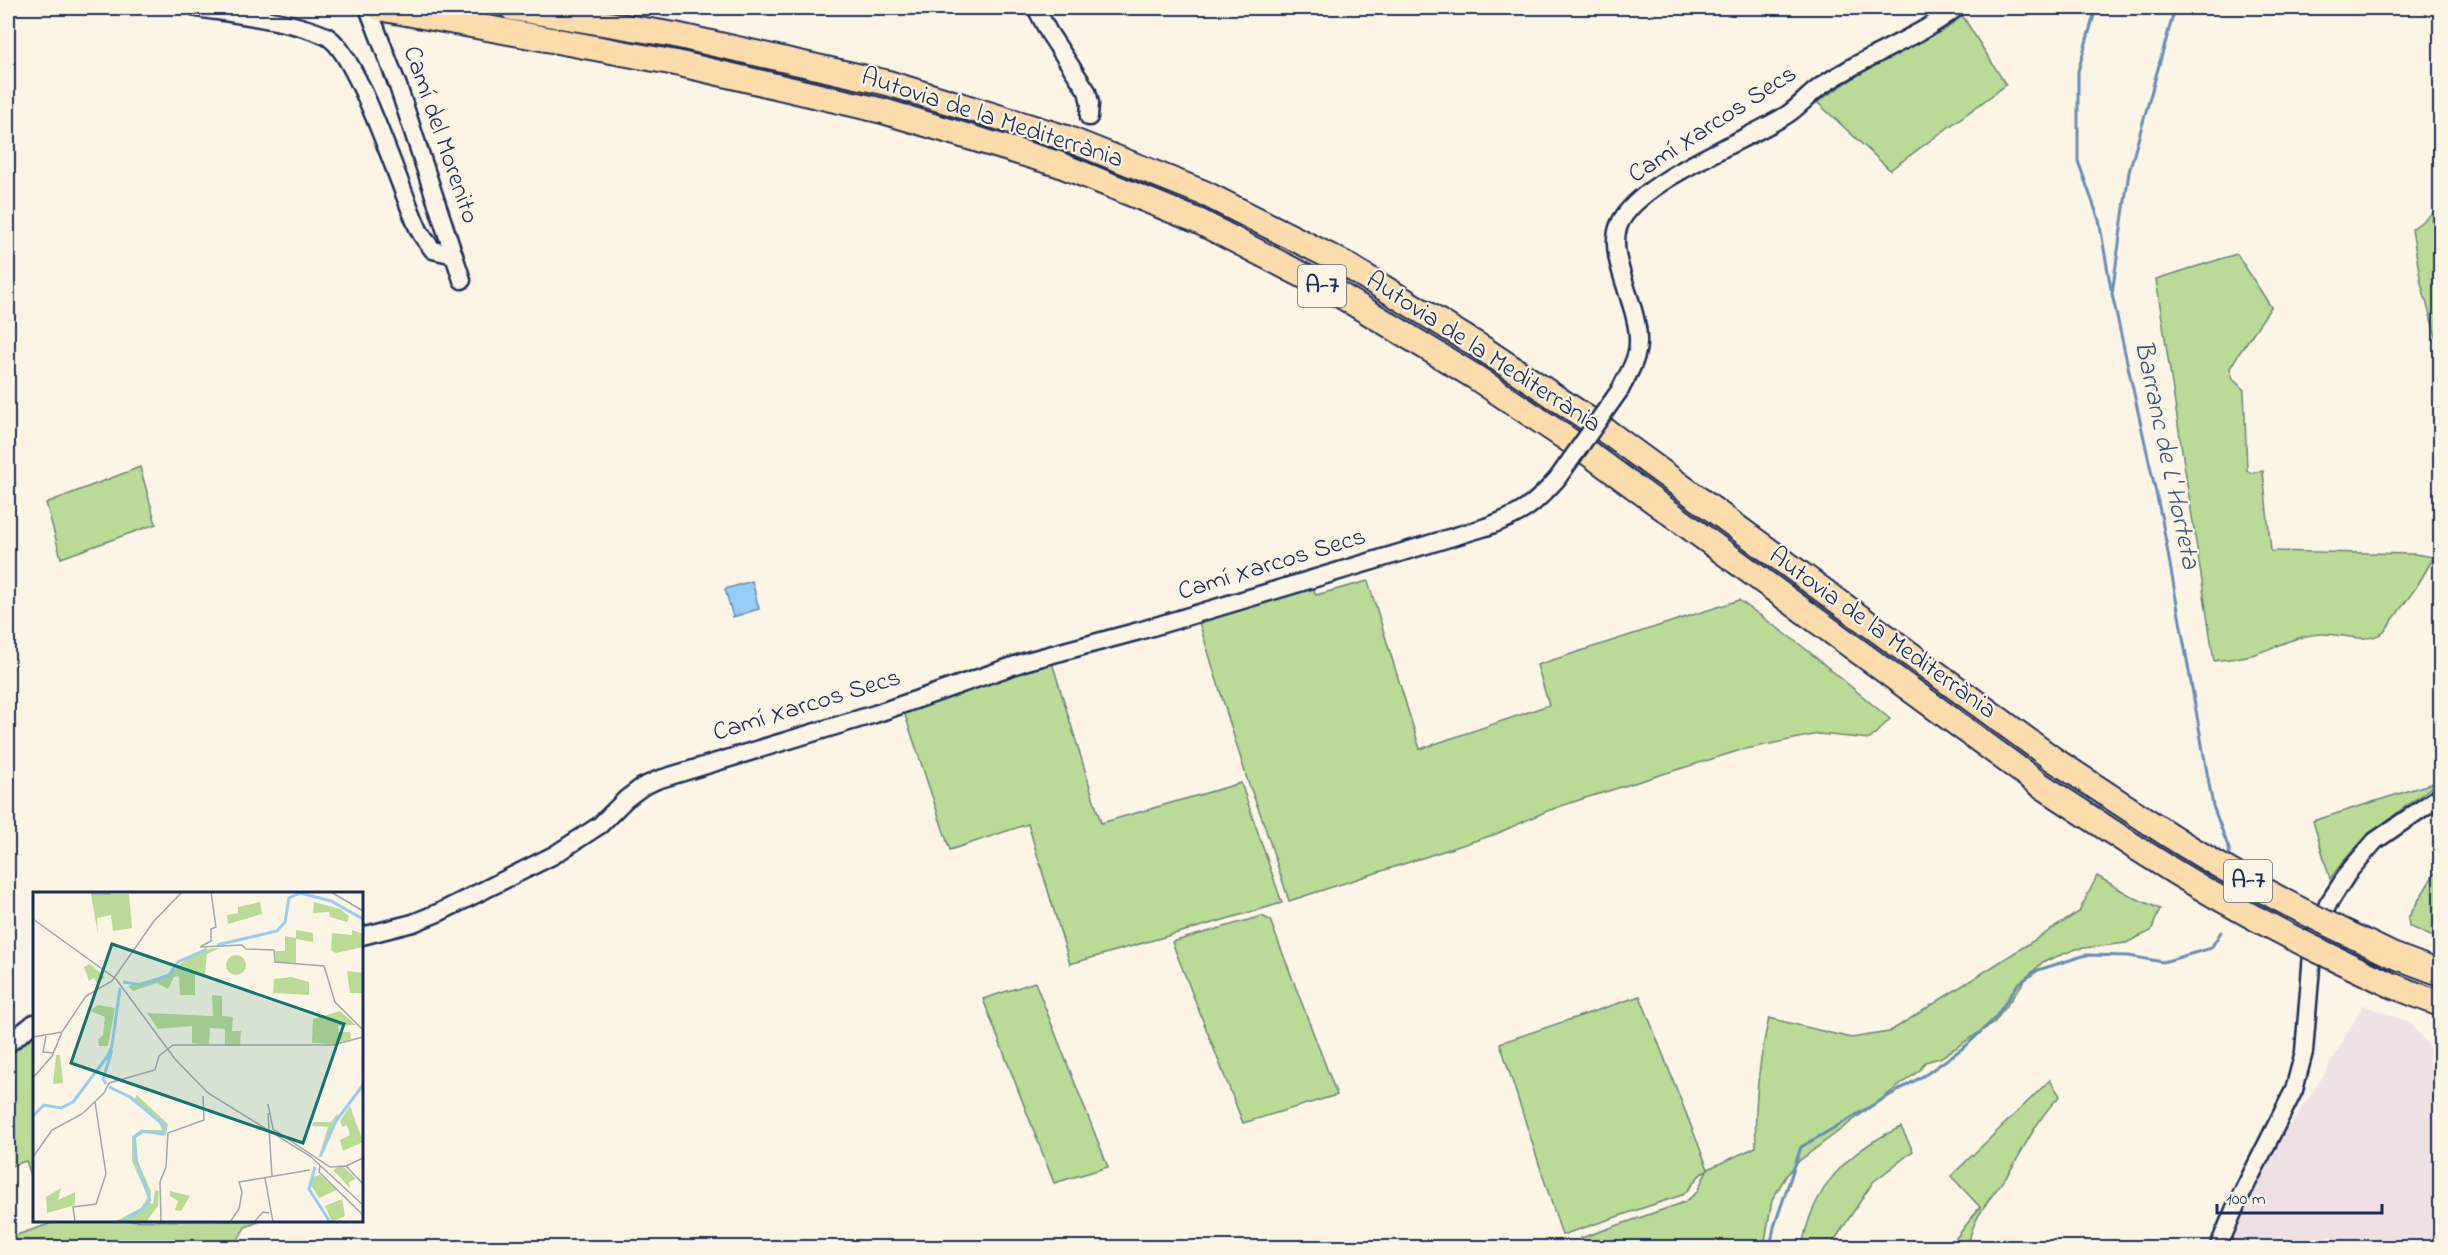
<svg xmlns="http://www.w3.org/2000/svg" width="2448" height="1255" viewBox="0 0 2448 1255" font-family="'Indie Flower',sans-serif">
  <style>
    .built { fill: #efe1e3 }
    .green { fill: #b9db95; stroke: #6a857a; stroke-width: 1.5 }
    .water { fill: #96cef5; stroke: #658eb9; stroke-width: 1.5 }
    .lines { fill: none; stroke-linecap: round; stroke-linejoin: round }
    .stream { stroke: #658eb9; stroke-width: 3 }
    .minor-casing { stroke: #1b2f5e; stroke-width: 21 }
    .highway-casing { stroke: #1b2f5e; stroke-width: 28 }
    .minor { stroke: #fcf5e5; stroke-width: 16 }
    .highway { stroke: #fddcac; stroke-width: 24 }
    .minor-bridge-casing { stroke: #1b2f5e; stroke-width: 21; stroke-linecap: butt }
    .highway-bridge-casing { stroke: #1b2f5e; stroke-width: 28; stroke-linecap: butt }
    .minor-bridge { stroke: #fcf5e5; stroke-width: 16 }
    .highway-bridge { stroke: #fddcac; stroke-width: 24 }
    .labels { text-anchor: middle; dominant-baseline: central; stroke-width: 4.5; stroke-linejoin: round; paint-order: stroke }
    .shield { fill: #fcf5e5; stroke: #5e6a86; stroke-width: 1.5 }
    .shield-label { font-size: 24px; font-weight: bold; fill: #1b2f5e }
    .street-label { font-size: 26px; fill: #1b2f5e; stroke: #fcf5e5 }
    .water-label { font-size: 27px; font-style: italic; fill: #3a5784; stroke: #fcf5e5 }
    .inset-river { fill: none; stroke: #96cef5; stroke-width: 3 }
    .inset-road { fill: none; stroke: #a2a6af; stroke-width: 1.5 }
    .view { fill: #0f766e; fill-opacity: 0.15; stroke: #0f766e; stroke-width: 3 }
    .inset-edge { fill: none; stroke: #1b2f5e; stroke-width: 3 }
  </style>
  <rect width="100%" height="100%" fill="#fcf5e5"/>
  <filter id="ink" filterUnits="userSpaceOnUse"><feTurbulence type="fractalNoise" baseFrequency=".0167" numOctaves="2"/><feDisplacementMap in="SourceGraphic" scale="12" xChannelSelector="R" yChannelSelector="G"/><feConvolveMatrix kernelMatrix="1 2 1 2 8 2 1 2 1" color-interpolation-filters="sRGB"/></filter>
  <g filter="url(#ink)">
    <!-- built -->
    <polygon class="built" points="2363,1005 2410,1022 2440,1060 2440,1247 2341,1247 2331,1236 2310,1247 2227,1248 2274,1143 2294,1120 2325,1073"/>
    <!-- green -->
    <g class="green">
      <polygon points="1962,15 2006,85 1890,170 1817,102 1875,64 1946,29"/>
      <polygon points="2440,208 2440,351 2421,283 2412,229"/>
      <path d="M2237 254 2271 307 2238 355 2230 368 2233 379 2244 390 2247 470 2250 473 2263 471 2271 551 2414 554 2434 557 2417 586 2384 632C2366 645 2342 633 2321 634 2298 635 2276 647 2255 654 2242 658 2227 659 2214 661L2156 279Z"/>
      <polygon points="140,467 156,524 61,558 46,503"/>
      <polygon points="1368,581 1420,749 1549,705 1537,665 1739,600 1802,646 1890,719 1870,739 1818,734 1741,750 1579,800 1547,811 1496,834 1289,901 1262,818 1248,782 1198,619 1312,586 1316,595"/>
      <polygon points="1051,659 1101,823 1241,783 1282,903 1070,964 1028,824 950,850 903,709"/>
      <path d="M2439 781C2400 812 2358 837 2330 879L2313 821Z"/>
      <polygon points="2440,864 2440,940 2409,926 2408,918"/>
      <path d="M2097 876 2133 897 2160 909 2151 931 2126 943 2076 949 2043 962 2028 976 1994 1023 1940 1058 1925 1062 1920 1070 1799 1161 1786 1176 1772 1200 1764 1247H1585L1581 1238 1685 1202 1697 1192 1707 1170C1695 1175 1693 1188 1682 1195L1562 1235 1500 1043 1640 996 1708 1169 1756 1147C1754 1103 1759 1061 1769 1018L1851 1038 1889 1032 2079 912Z"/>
      <polygon points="1262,916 1270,920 1337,1095 1243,1123 1172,942"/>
      <polygon points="1035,982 1108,1167 1054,1183 983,999"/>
      <polygon points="34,1032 34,1184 26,1161 8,1167 8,1054"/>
      <path d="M2050 1080 2060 1096C2039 1116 2028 1141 2013 1166 1999 1190 1969 1217 1969 1247H1949L1980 1207 1951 1176Z"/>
      <path d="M1901 1127 1913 1151 1873 1182 1830 1247H1802C1812 1188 1847 1151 1901 1127Z"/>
      <polygon points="48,1221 48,1220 261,1221 245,1227 234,1247 8,1247 8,1238 49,1224"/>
    </g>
    <!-- water -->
    <polygon class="water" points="752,581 759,609 733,617 725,589"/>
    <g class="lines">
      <!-- stream -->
      <g class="stream">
        <polyline points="2096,8 2078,71 2078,161 2099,220 2111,289"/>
        <polyline points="2175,8 2129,172 2112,294 2162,520 2213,806 2229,849 2230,861"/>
        <polyline points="1770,1248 1774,1227 1801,1147 1928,1073 1967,1045 1995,1018 2018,984 2038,970 2086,955 2129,956 2163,962 2211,948 2221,932"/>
      </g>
      <defs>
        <g id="minor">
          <path d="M197 8C233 14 294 21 326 36 357 50 401 192 418 228 421 236 428 243 433 250L454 255"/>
          <polyline points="368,8 398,86 462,280"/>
          <polyline points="1036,8 1049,33 1087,91 1090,103 1089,117"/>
          <path d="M1620 390C1628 374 1639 358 1638 339 1638 304 1606 256 1619 225 1637 181 1748 140 1788 114 1798 107 1806 98 1816 90 1827 81 1841 74 1854 66 1888 47 1926 32 1956 8"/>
          <path d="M362 936 413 923 440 912 554 855 600 825 626 799 642 787 657 780 875 714 1027 661 1139 631 1486 527C1522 514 1532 507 1557 479"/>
          <polyline points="8,1044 34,1023"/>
          <polyline points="2218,1248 2237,1203 2294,1090 2304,1052 2313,942 2328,904 2350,870 2375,841 2440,796"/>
        </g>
        <g id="highway">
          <polyline points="379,8 676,63 883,111 1058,164 1198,221 1335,292 1475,377 1591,455 2039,784 2135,847"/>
          <polyline points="512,8 675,35 888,83 1066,138 1204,193 1343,263 1482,348 1606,431 2053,759 2146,820"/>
          <polyline points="2353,936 2392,955 2440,973"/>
          <polyline points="2340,961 2391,985 2440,1004"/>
        </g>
      </defs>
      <!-- minor casing -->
      <use href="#minor" class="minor-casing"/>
      <!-- highway casing -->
      <use href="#highway" class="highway-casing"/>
      <!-- minor -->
      <use href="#minor" class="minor"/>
      <!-- highway -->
      <use href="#highway" class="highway"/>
      <defs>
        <polyline id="minor-bridge" points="1557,479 1620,390"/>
        <g id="highway-bridge">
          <path d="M2146 820C2212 864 2282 902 2353 936"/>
          <path d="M2135 847C2200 889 2270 928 2340 961"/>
        </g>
      </defs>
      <!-- minor-bridge casing -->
      <use href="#minor-bridge" class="minor-bridge-casing"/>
      <!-- highway-bridge casing -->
      <use href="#highway-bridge" class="highway-bridge-casing"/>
      <!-- minor-bridge -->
      <use href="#minor-bridge" class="minor-bridge"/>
      <!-- highway-bridge -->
      <use href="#highway-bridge" class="highway-bridge"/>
    </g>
  </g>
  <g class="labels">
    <!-- shield labels -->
    <g class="shield">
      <rect x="1298" y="265" width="48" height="42" rx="4.5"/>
      <rect x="2224" y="860" width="48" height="42" rx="4.5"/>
    </g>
    <g class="shield-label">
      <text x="1322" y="286">A-7</text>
      <text x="2248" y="881">A-7</text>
    </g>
    <!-- street labels -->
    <g class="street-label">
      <text transform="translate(992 119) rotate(18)">Autovia de la Mediterrània</text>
      <text transform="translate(1713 125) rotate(-33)">Camí Xarcos Secs</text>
      <text transform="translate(440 135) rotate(71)">Camí del Morenito</text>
      <text transform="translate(1483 353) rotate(33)">Autovia de la Mediterrània</text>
      <text transform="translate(1272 565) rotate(-17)">Camí Xarcos Secs</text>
      <text transform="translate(1882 634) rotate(36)">Autovia de la Mediterrània</text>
      <text transform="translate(807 706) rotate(-17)">Camí Xarcos Secs</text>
    </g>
    <!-- water labels -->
    <g class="water-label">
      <text transform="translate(2166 455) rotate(78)">Barranc de L' Horteta</text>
    </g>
  </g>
  <!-- overview -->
  <g transform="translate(33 892)">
    <rect width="330" height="330" fill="#fcf5e5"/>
    <path d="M76 2H96L99 36 80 39 78 23 64 26 65 42 58 3ZM227 10 229 22 195 32 194 23 205 21V15ZM281 10 307 17 316 24 314 30 297 25 296 20 280 21ZM263 38 280 41V50L263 47V71L243 70 242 59H252V44L263 46ZM319 38 330 42V55L303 61 298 58 299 41 319 43ZM180 56H187L174 62 172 82H162V103H147L146 84 141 85 135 97 124 91 100 99 95 94 137 82 156 64ZM193 73a10 10 0 1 1 20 0a10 10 0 1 1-20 0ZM57 72 72 85 64 92 61 86 56 89 51 75ZM314 79 330 81V101H317ZM259 85 276 90V103L240 101 241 87ZM179 103 189 104V124L200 125 199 139H208L207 154H192V137L177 136 176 153 159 151V134L125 137 114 121 180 124ZM65 113 82 116 75 154H66L65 148 70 143 72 125 57 119ZM307 119 323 133 305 134 306 140H317L318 147 301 152 279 151 280 127ZM23 163H27L30 191 20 192ZM104 203 135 232 133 243 112 240 103 246 105 270 118 299 117 311 120 312 122 298 126 299 125 314 113 330H81L108 316 115 305 99 269V245L108 238H129L125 229 101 208ZM317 214 330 250 310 259 307 248 317 243 314 233 309 235 307 229ZM304 222 305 224 286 265 295 235 279 234 280 230H298ZM309 273 323 287 316 290 317 296 300 278ZM287 283 304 298 286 306 278 293 280 285ZM28 296 25 308 42 300V313L14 321 13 305ZM137 299 157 304 148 319 142 318 145 309 137 304ZM309 307 312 324 299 330 292 314Z" fill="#b9db95"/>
    <path class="inset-river" d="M184 53 244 39 252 30 256 6 267 1 298 9 330 27M90 90 108 93 136 83 145 70 174 57M73 192 70 187 79 158M76 195 97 205 132 234 130 242 109 239 101 245 103 268 117 308 112 315 89 330M0 224 11 213 28 216 40 210 74 165 79 154 87 96M287 265 303 229 330 193M282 275 276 297 297 330"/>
    <path class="inset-road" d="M178 0 183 35 178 37V49L167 55 209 53 213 57 241 58 242 70 291 74 302 110 330 138M298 0 330 19M58 2H77M0 27 83 87 142 167 175 201 277 264 330 313M13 144 10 160 21 161M0 145 29 140M0 186 19 164 29 140 53 104 79 89 121 29 149 0M235 212 240 237 297 275 313 274M235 221 239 284M0 265 19 238 49 222 71 201 76 191 122 178 126 164 140 153H300L330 145M330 266 313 274 330 292M287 273 286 280 330 323M232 286 240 330M42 330 40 315 63 312 73 282 62 210M128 330 127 290 133 275 135 241 171 228 170 204M197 330 206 317 209 300 206 290 277 278M221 330 230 320 236 321"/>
    <path class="view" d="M79 52 311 132 270 251 38 171Z"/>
    <rect width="330" height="330" class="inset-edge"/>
  </g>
  <!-- margin -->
  <rect width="2448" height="1255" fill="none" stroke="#fcf5e5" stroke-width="30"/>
  <rect x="15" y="15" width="2418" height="1225" fill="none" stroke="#1b2f5e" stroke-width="2" filter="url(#ink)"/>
  <!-- scale -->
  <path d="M2217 1204v9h165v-9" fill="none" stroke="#1b2f5e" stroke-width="3"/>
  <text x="2226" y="1204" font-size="18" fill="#1b2f5e" stroke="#fcf5e5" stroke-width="4.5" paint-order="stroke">100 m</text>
</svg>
